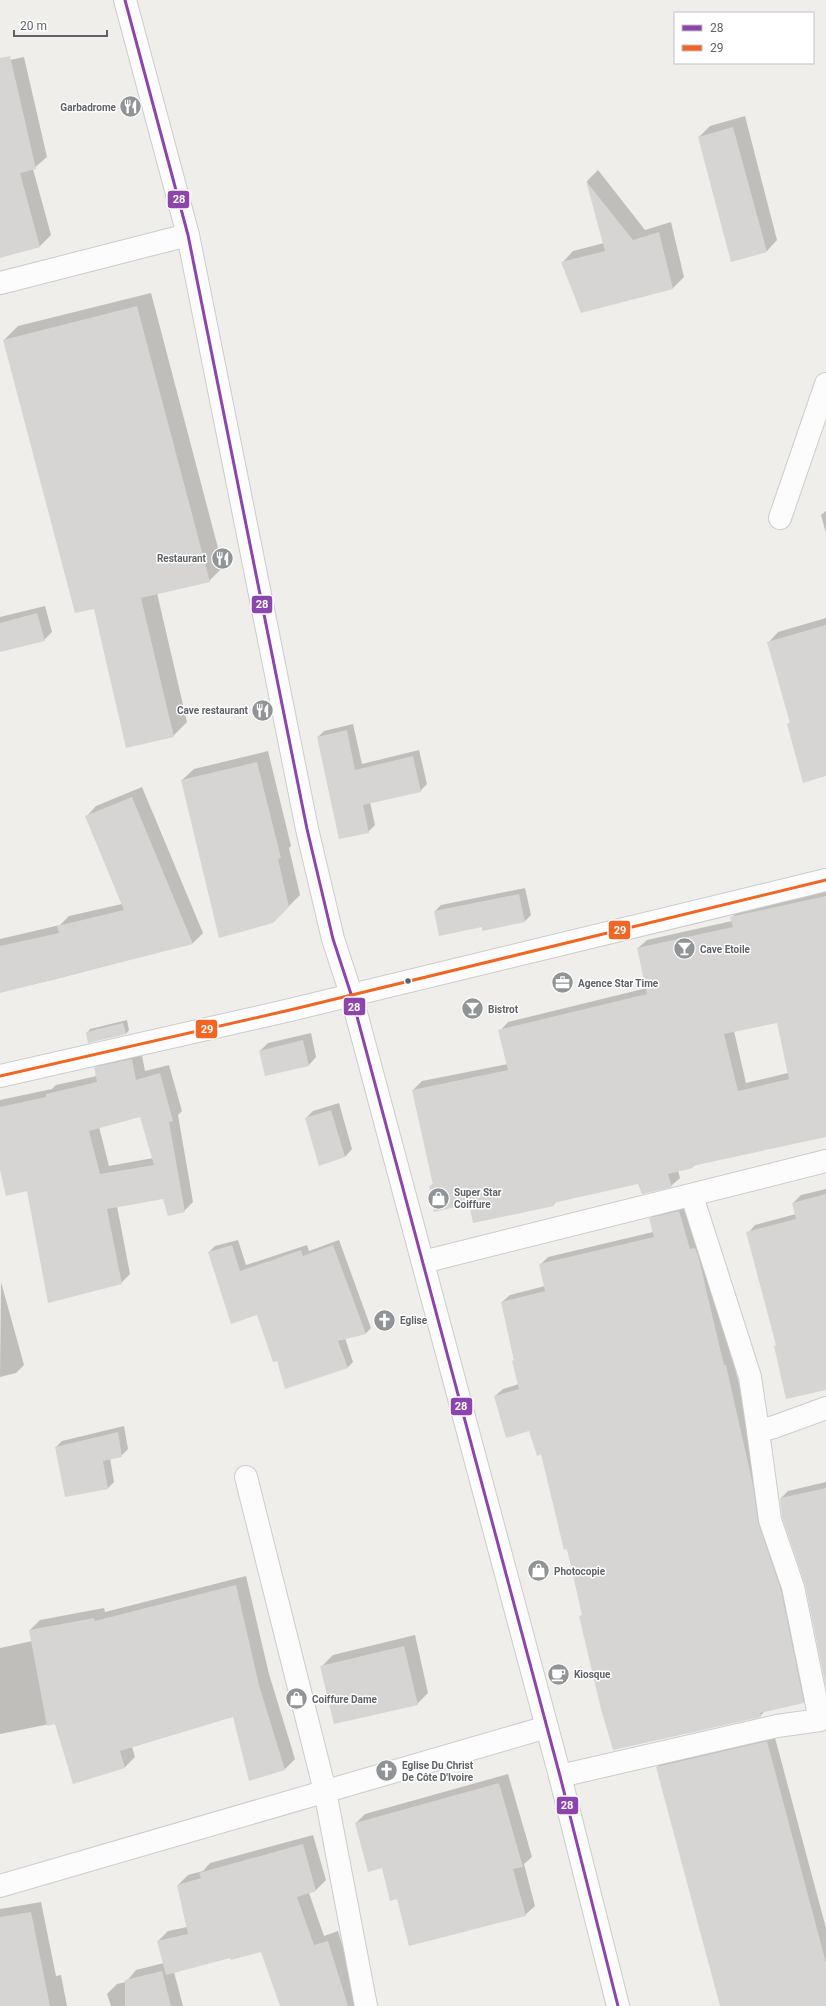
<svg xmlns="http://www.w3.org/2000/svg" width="826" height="2006" viewBox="0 0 826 2006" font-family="Roboto,sans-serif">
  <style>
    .shadow { fill: #0003; fill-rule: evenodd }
    .building { fill: #d6d5d3; fill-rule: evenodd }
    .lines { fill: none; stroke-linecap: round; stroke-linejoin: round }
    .minor-casing { stroke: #cbcccc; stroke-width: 24 }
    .minor { stroke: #fdfcfc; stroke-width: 22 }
    .bus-1-casing { stroke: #fff; stroke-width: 6 }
    .bus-2-casing { stroke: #fff; stroke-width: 6 }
    .bus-1 { stroke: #8e44ad; stroke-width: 3 }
    .bus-2 { stroke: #f26522; stroke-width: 3 }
    .bus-dot { fill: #5f6368; stroke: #fff; stroke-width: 1.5 }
    .labels { text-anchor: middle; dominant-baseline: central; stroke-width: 3; stroke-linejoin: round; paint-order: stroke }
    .poi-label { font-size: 10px; font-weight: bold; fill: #5f6368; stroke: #fff; text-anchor: start }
    .line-badge { stroke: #fff; stroke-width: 1.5 }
    .badge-label { font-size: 11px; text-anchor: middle; font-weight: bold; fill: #fff }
  </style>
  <rect width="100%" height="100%" fill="#efeeea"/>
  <!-- shadow -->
  <g class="shadow">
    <polygon points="24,57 47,157 33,169 51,235 39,247 0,257 0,62"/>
    <polygon points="745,116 777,240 766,252 699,137 710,126"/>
    <polygon points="598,170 645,230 671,222 684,277 673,288 562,263 573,251 604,243 587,181"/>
    <polygon points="151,293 223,567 209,581 157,593 187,722 173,736 94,607 4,340 18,326"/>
    <polygon points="826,511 826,533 821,515"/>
    <polygon points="45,606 52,632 44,640 0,651 0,617"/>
    <polygon points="826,618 826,775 788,724 791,722 768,643 778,632"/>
    <polygon points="353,724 362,764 419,750 427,784 420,791 370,802 375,825 368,832 318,737 324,731"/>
    <polygon points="268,751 291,846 289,848 300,895 272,923 182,780 194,769"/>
    <polygon points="142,787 203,933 193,943 52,980 0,992 0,939 60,925 69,916 122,904 86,817 96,806"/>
    <polygon points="525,888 531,915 525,921 483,930 482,926 435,911 441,905"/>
    <path d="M826 890V1136L695 1165 692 1167 678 1171 680 1178 671 1186 639 1182 557 1201 553 1205 469 1203 430 1187 434 1183 413 1090 422 1081 508 1064 500 1031 508 1022 647 988 638 948 647 940 732 921V917L740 909ZM778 1022 788 1073 746 1083 734 1031Z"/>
    <polygon points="127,1020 129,1030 126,1034 87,1033 90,1029"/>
    <polygon points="311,1033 316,1057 309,1065 260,1051 268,1043"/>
    <path d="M141 1050 145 1071 169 1065 182 1111 178 1115 193 1202 184 1211 164 1198 117 1206 130 1274 121 1283 0 1164V1100L52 1089 56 1085 97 1076 95 1068 104 1059ZM141 1115 153 1158 109 1166 99 1127Z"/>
    <polygon points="339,1103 352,1149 345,1157 306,1118 313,1111"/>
    <polygon points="826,1189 826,1287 748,1233 755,1225 796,1214 793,1203 801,1195"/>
    <polygon points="686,1204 703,1241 747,1416 811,1695 803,1702 766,1710 760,1716 581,1616 583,1614 567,1548 541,1453 530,1430 495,1396 503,1389 519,1384 502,1302 510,1295 545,1286 540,1265 548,1257 653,1232 650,1219 657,1211"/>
    <polygon points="238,1240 246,1265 307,1245 309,1251 339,1240 371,1328 365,1334 345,1338 353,1362 347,1368 278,1360 258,1314 209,1252 215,1246"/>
    <polygon points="1,1282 24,1365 16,1373 0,1377"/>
    <polygon points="124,1426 128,1449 121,1456 110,1458 114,1482 108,1488 56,1447 62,1441"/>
    <polygon points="826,1482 826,1682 806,1584 781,1498 788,1491"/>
    <polygon points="246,1576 269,1674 295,1759 285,1769 234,1716 132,1747 135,1757 125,1767 74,1783 55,1723 0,1734 0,1648 32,1641 30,1630 40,1620 104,1608 105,1612"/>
    <polygon points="415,1635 428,1693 417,1704 321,1667 333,1655"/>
    <polygon points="774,1734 826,1928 826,2006 721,2006 657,1767 665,1759"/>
    <polygon points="508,1774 532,1857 524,1864 535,1906 525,1915 398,1898 382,1867 356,1823 365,1814"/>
    <polygon points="313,1835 326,1880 315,1891 309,1893 324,1936 338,1931 361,2006 281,2006 261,1950 231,1956 174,1972 183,2006 111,2006 107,1994 117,1984 126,1982 136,1970 164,1963 158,1941 168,1931 187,1927 178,1885 188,1875 203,1871 210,1863"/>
    <polygon points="41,1902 56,1976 61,1975 67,2006 0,2006 0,1909"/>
  </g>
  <!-- building -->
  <g class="building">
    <polygon points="10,56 36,169 20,173 40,247 0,258 0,58"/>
    <polygon points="733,127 767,252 731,262 698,137"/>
    <polygon points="586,181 633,240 659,232 673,289 581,313 561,262 605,251"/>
    <polygon points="137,306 210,582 141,598 174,737 126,748 94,609 75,613 3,340"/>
    <polygon points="37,613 45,641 0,652 0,623"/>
    <polygon points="826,625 826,776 803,783 787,724 790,723 767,642"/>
    <polygon points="347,730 355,770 413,756 421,792 363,805 369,833 339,839 317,737"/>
    <polygon points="257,762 281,858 278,859 289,907 273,923 219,938 181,780"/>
    <polygon points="132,797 193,944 0,993 0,946 59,933 57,926 124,910 85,816"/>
    <polygon points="519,894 525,922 482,931 482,927 439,936 434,911"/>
    <path d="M826 896V1137L692 1166 693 1168 668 1174 672 1187 642 1194 638 1184 553 1203 554 1206 473 1223 469 1204 434 1212 429 1186 433 1185 412 1090 508 1070 498 1030 647 994 637 948 733 927 730 917ZM777 1023 789 1079 738 1091 724 1034Z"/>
    <polygon points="123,1023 126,1034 88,1043 86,1032"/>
    <polygon points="303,1040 309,1066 265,1076 259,1051"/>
    <path d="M132 1059 136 1080 160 1073 173 1121 169 1122 185 1212 168 1216 163 1199 107 1209 122 1284 48 1303 27 1191 6 1196 0 1170V1107L46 1097V1094L97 1082 94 1067ZM140 1117 154 1165 100 1174 89 1131Z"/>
    <polygon points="331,1110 345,1157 319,1166 305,1118"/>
    <polygon points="826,1194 826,1390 786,1399 774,1346 776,1345 746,1232 796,1219 792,1203"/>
    <polygon points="679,1211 690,1249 695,1248 698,1255 724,1365 726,1365 753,1485 758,1522 781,1590 804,1703 760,1713 761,1717 613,1750 601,1709 579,1616 582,1615 567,1549 564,1550 541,1454 537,1456 529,1431 506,1438 494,1396 519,1389 512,1361 514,1360 501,1302 545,1291 539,1264 654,1237 649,1218"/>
    <polygon points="232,1245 240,1271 301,1250 303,1256 333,1245 366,1334 338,1341 348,1368 285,1389 277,1361 273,1362 257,1315 231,1324 208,1252"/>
    <polygon points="118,1432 122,1457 103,1461 108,1489 65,1497 55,1447"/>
    <polygon points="826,1488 826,1687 805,1584 782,1517 780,1498"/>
    <polygon points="236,1585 259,1685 285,1770 249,1781 233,1717 120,1751 125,1768 73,1784 55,1724 47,1726 29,1630 94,1618 95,1621"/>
    <polygon points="404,1646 418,1705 334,1724 320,1666"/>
    <polygon points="767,1741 826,1963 826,2006 720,2006 656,1767"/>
    <polygon points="499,1783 523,1867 513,1869 526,1916 409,1946 397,1899 390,1901 382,1868 368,1872 355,1823"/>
    <polygon points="303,1844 316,1891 297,1897 314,1945 328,1941 348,2006 280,2006 261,1952 231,1960 230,1958 166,1975 157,1941 188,1934 177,1885 201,1878 199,1873"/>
    <polygon points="31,1912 50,2006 0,2006 0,1917"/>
    <polygon points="162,1971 171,2006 125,2006 125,1980"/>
  </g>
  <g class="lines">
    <defs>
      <g id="minor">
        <polyline points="125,0 188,235 307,829 333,939 351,994 560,1776 618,2006"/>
        <polyline points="0,283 188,235"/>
        <polyline points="780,518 826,384"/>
        <polyline points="0,1076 290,1010 826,880"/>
        <polyline points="692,1196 750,1377 758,1431 774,1427 826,1408"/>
        <polyline points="423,1262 826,1161"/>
        <polyline points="246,1477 325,1791 366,2006"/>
        <polyline points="560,1776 777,1726 820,1720 793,1587 770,1520 758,1431"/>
        <polyline points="0,1886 547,1727"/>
      </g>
    </defs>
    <!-- minor casing -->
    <use href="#minor" class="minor-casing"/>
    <!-- minor -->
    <use href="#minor" class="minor"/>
    <defs>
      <polyline id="bus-1" points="125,0 188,235 307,829 333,939 351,994 560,1776 618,2006"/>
      <polyline id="bus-2" points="0,1076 290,1010 826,880"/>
    </defs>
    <!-- bus-1 casing -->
    <use href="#bus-1" class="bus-1-casing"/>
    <!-- bus-2 casing -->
    <use href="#bus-2" class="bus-2-casing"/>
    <!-- bus-1 -->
    <use href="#bus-1" class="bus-1"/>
    <!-- bus-2 -->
    <use href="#bus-2" class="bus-2"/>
  </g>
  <!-- icons -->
  <defs>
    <symbol id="restaurant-disc" viewBox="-11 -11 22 22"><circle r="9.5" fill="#919496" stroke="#fff"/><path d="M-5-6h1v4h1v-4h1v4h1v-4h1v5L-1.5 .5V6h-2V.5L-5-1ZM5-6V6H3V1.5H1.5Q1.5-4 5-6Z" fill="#fff"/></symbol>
    <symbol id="bar-disc" viewBox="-11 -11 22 22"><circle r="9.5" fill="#919496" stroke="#fff"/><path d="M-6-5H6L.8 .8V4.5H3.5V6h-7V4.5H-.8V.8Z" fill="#fff"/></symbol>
    <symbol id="office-disc" viewBox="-11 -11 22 22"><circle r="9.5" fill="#919496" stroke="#fff"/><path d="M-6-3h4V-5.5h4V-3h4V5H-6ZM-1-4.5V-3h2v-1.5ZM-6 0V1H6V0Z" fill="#fff"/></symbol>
    <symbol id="shop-disc" viewBox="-11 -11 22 22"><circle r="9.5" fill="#919496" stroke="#fff"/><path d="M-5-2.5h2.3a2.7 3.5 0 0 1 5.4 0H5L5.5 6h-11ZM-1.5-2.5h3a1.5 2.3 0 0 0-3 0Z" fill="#fff"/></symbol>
    <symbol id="church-disc" viewBox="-11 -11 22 22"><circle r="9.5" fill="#919496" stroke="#fff"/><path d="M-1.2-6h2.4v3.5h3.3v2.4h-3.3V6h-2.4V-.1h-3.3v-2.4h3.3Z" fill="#fff"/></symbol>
    <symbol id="cafe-disc" viewBox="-11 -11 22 22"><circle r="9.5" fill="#919496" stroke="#fff"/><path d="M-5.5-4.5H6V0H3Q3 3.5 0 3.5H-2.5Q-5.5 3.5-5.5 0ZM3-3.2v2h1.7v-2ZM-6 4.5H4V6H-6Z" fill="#fff"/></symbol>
  </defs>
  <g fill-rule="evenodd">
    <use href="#restaurant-disc" x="118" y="94" width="25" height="25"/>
    <use href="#restaurant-disc" x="210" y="546" width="25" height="25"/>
    <use href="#restaurant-disc" x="250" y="698" width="25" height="25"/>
    <use href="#bar-disc" x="672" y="936" width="25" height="25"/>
    <use href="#office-disc" x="550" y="970" width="25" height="25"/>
    <use href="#bar-disc" x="460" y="996" width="25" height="25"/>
    <use href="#shop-disc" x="426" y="1186" width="25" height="25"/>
    <use href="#church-disc" x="372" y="1308" width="25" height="25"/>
    <use href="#shop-disc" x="526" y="1558" width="25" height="25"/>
    <use href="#cafe-disc" x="546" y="1662" width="25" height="25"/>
    <use href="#shop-disc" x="284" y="1686" width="25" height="25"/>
    <use href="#church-disc" x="374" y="1758" width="25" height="25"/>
  </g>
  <!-- markers -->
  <circle class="bus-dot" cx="408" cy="981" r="3.5"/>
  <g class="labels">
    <!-- poi labels -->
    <g class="poi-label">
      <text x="116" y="107" text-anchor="end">Garbadrome</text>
      <text x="206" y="558" text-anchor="end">Restaurant</text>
      <text x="248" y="710" text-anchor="end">Cave restaurant</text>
      <text x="700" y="949">Cave Etoile</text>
      <text x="578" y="983">Agence Star Time</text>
      <text x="488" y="1009">Bistrot</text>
      <text x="454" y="1192">Super Star<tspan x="454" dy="12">Coiffure</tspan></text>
      <text x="400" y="1320">Eglise</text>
      <text x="554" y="1571">Photocopie</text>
      <text x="574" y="1674">Kiosque</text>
      <text x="312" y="1699">Coiffure Dame</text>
      <text x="402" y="1765">Eglise Du Christ<tspan x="402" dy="12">De Côte D'Ivoire</tspan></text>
    </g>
  </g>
  <g class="line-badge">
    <rect x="167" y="190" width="23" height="19" rx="4" fill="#8e44ad"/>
    <rect x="251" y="595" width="22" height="19" rx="4" fill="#8e44ad"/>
    <rect x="608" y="920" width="23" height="20" rx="4" fill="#f26522"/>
    <rect x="343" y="997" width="23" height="19" rx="4" fill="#8e44ad"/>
    <rect x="195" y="1019" width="23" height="20" rx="4" fill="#f26522"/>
    <rect x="450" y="1397" width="23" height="19" rx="4" fill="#8e44ad"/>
    <rect x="556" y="1796" width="23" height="19" rx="4" fill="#8e44ad"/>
  </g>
  <g class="badge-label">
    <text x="179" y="203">28</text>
    <text x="262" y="608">28</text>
    <text x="620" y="934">29</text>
    <text x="354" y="1011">28</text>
    <text x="207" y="1033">29</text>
    <text x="461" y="1410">28</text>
    <text x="567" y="1809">28</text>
  </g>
  <!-- legend -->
  <rect x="674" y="12" width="140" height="52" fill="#ffffff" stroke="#bfc1c3"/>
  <rect x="682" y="25" width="20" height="6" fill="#8e44ad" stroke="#bfc1c3"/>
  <text x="710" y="32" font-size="12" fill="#5f6368">28</text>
  <rect x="682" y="45" width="20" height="6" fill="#f26522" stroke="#bfc1c3"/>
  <text x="710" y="52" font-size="12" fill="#5f6368">29</text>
  <!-- scale -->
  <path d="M14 30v6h93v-6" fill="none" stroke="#5f6368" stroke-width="2"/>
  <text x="20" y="30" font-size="12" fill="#5f6368" stroke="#ffffff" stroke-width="3" paint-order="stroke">20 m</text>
</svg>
